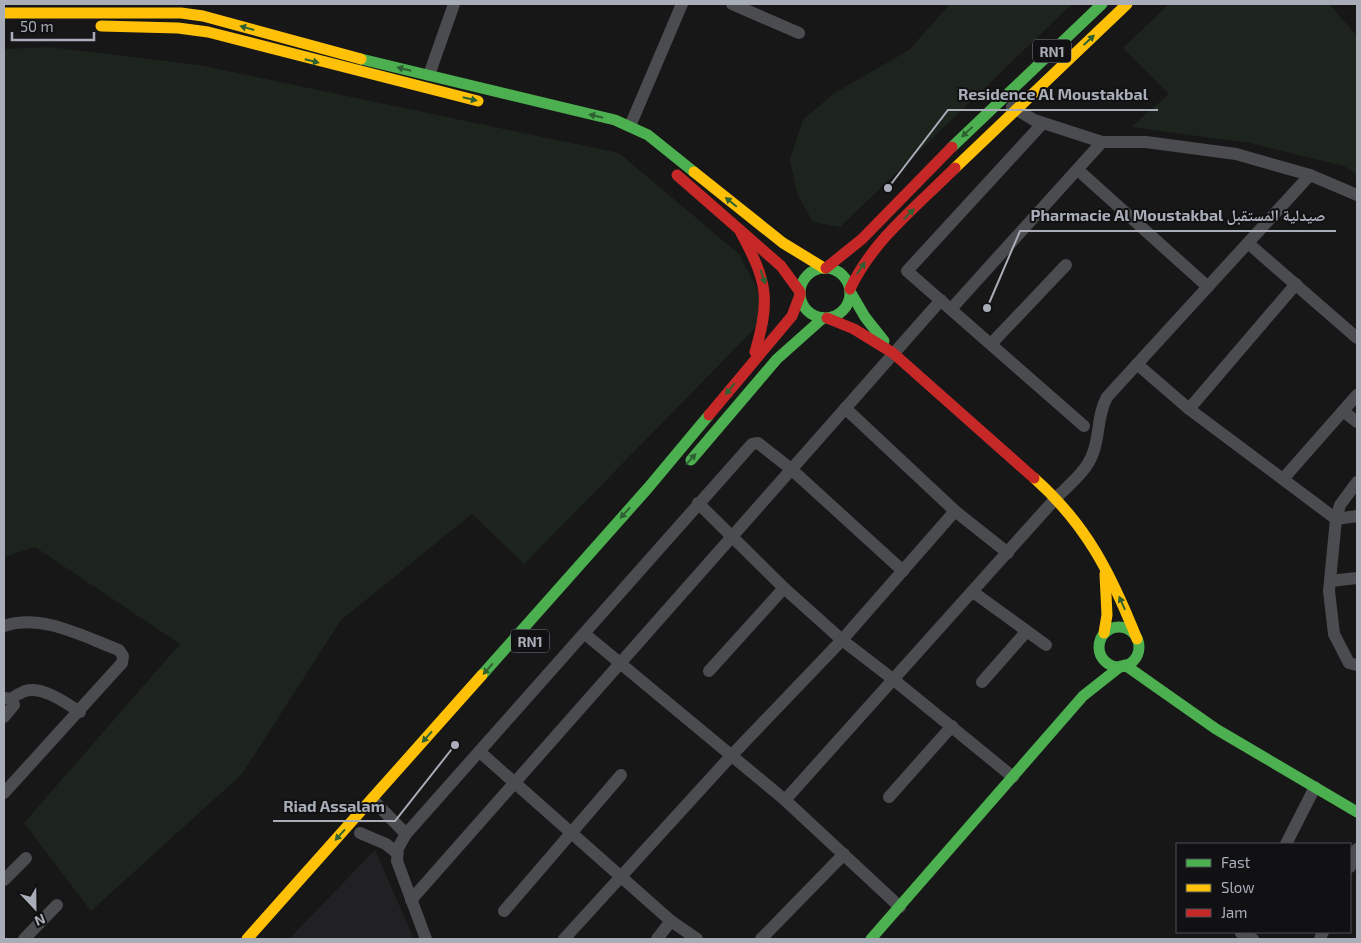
<svg xmlns="http://www.w3.org/2000/svg" width="1361" height="943" viewBox="0 0 1361 943" font-family="'Exo 2','Noto Naskh Arabic',sans-serif">
  <style>
    .built { fill: #212123 }
    .green { fill: #1d241e }
    .lines { fill: none; stroke-linecap: round; stroke-linejoin: round }
    .street { stroke: #4b4c50; stroke-width: 12 }
    .fast { stroke: #4caf50; stroke-width: 11 }
    .slow { stroke: #ffc107; stroke-width: 11 }
    .jam { stroke: #c62828; stroke-width: 11 }
    .oneway { fill: #2e6032 }
    .labels { text-anchor: middle; dominant-baseline: central; stroke-width: 4; stroke-linejoin: round; paint-order: stroke }
    .shield { fill: #111113; stroke: #7b7e86; stroke-width: 1 }
    .shield-label { font-size: 14px; font-weight: bold; fill: #a8adb8 }
    .leader { fill: none; stroke: #a8adb8; stroke-width: 2 }
    .callout-dot { fill: #a8adb8; stroke: #111113; stroke-width: 2 }
    .callout-label { font-size: 16px; text-anchor: middle; font-weight: bold; fill: #a8adb8; stroke: #111113; stroke-width: 4; stroke-linejoin: round; paint-order: stroke }
  </style>
  <rect width="100%" height="100%" fill="#171717"/>
  <!-- built -->
  <polygon class="built" points="375,850 414,939 289,939"/>
  <!-- green -->
  <g class="green">
    <polygon points="950,4 1072,4 840,227 813,222 797,194 790,159 803,120 833,94 909,50"/>
    <polygon points="1169,4 1329,4 1357,36 1357,175 1344,166 1249,143 1131,127 1169,94 1123,48"/>
    <polygon points="49,47 199,65 619,153 739,254 770,313 524,564 472,514 341,620 242,774 91,911 24,823 180,644 35,547 4,557 4,49"/>
  </g>
  <g class="lines">
    <!-- street -->
    <g class="street">
      <polyline points="732,4 799,33"/>
      <polyline points="429,75 454,4"/>
      <polyline points="1012,107 1034,120 1102,142 1146,142 1236,154 1310,175 1357,195"/>
      <polyline points="1043,123 907,271 1084,426"/>
      <polyline points="630,126 682,4"/>
      <polyline points="1078,170 1208,287"/>
      <polyline points="1248,243 1357,338"/>
      <polyline points="951,309 1102,142"/>
      <polyline points="991,344 1066,265"/>
      <polyline points="1137,364 1189,409 1336,519 1357,516"/>
      <polyline points="845,408 955,511"/>
      <polyline points="1189,409 1296,284"/>
      <polyline points="1343,411 1357,422"/>
      <polyline points="1283,479 1357,395"/>
      <polyline points="1357,482 1340,505 1336,519 1329,591 1334,634 1349,663 1357,665"/>
      <polyline points="698,503 784,588 842,640 894,680 1013,777"/>
      <polyline points="1330,581 1357,578"/>
      <polyline points="973,592 1046,645"/>
      <path d="M4 626C42 613 84 637 119 650L123 656 122 663 4 793"/>
      <polyline points="585,634 785,800 900,907"/>
      <polyline points="709,671 784,588"/>
      <polyline points="982,682 1026,632"/>
      <path d="M11 699C15 696 20 693 25 691 43 686 66 703 80 712"/>
      <polyline points="4,717 14,705 11,699 4,698"/>
      <polyline points="481,753 671,921 657,939"/>
      <polyline points="889,797 952,726"/>
      <polyline points="372,799 406,834 398,848 397,861 426,939"/>
      <path d="M785 800 1056 498C1069 485 1087 471 1093 453 1100 435 1097 415 1107 397L1310 175"/>
      <polyline points="360,833 386,844 397,853"/>
      <polyline points="406,834 752,444 758,443 791,469 903,571"/>
      <polyline points="1286,844 1315,787"/>
      <polyline points="1350,867 1357,849"/>
      <polyline points="4,880 26,858"/>
      <polyline points="411,900 941,300"/>
      <polyline points="504,911 621,775"/>
      <polyline points="671,921 697,939"/>
      <polyline points="1241,933 1253,939"/>
      <polyline points="24,939 57,905"/>
      <polyline points="564,939 731,756 842,640 955,511 1008,553"/>
      <polyline points="761,939 844,854"/>
      <polyline points="1320,939 1323,932"/>
    </g>
    <!-- fast -->
    <g class="fast">
      <polyline points="361,59 615,120 648,135 694,172"/>
      <polyline points="952,147 1102,4"/>
      <circle cx="825" cy="293" r="25"/>
      <polyline points="851,293 865,317 884,341"/>
      <polyline points="691,460 777,359 823,318"/>
      <circle cx="1119" cy="647" r="20"/>
      <polyline points="1125,665 1216,729 1357,812"/>
      <polyline points="482,675 648,488 709,415"/>
      <polyline points="871,939 1083,696 1121,666"/>
    </g>
    <!-- slow -->
    <g class="slow">
      <polyline points="4,13 181,13 203,16 361,59"/>
      <polyline points="101,26 178,28 208,32 478,101"/>
      <polyline points="955,168 1127,4"/>
      <polyline points="694,172 783,243 824,268"/>
      <path d="M1034 478C1087 525 1111 574 1137 639"/>
      <polyline points="1104,633 1107,615 1105,574"/>
      <polyline points="247,939 482,675"/>
    </g>
    <!-- jam -->
    <g class="jam">
      <polyline points="677,175 781,266 800,292"/>
      <path d="M741 233C767 281 771 299 755 352"/>
      <polyline points="826,268 862,239 952,147"/>
      <path d="M850 289C873 240 917 206 955 168"/>
      <polyline points="827,318 854,329 893,353 1034,478"/>
      <polyline points="709,415 792,316 800,295"/>
    </g>
  </g>
  <!-- one-way arrows -->
  <defs><path id="oneway-solid" d="M-6-.8H1V-3.2L6.5 0L1 3.2V.8H-6Z" transform="scale(1.25)"/></defs>
  <g class="oneway">
    <use href="#oneway-solid" transform="translate(247 28) rotate(-164)"/>
    <use href="#oneway-solid" transform="translate(1089 40) rotate(-43)"/>
    <use href="#oneway-solid" transform="translate(312 61) rotate(14)"/>
    <use href="#oneway-solid" transform="translate(404 69) rotate(-166)"/>
    <use href="#oneway-solid" transform="translate(470 99) rotate(13)"/>
    <use href="#oneway-solid" transform="translate(596 116) rotate(-167)"/>
    <use href="#oneway-solid" transform="translate(967 132) rotate(137)"/>
    <use href="#oneway-solid" transform="translate(731 202) rotate(-141)"/>
    <use href="#oneway-solid" transform="translate(909 214) rotate(-45)"/>
    <use href="#oneway-solid" transform="translate(861 268) rotate(-56)"/>
    <use href="#oneway-solid" transform="translate(763 277) rotate(71)"/>
    <use href="#oneway-solid" transform="translate(730 389) rotate(129)"/>
    <use href="#oneway-solid" transform="translate(691 459) rotate(-48)"/>
    <use href="#oneway-solid" transform="translate(625 513) rotate(132)"/>
    <use href="#oneway-solid" transform="translate(1122 603) rotate(-114)"/>
    <use href="#oneway-solid" transform="translate(488 669) rotate(132)"/>
    <use href="#oneway-solid" transform="translate(427 737) rotate(132)"/>
    <use href="#oneway-solid" transform="translate(340 835) rotate(132)"/>
  </g>
  <g class="labels">
    <!-- shield labels -->
    <g class="shield">
      <rect x="1033" y="39.5" width="38" height="23" rx="4"/>
      <rect x="511" y="629.5" width="38" height="23" rx="4"/>
    </g>
    <g class="shield-label">
      <text x="1052" y="51">RN1</text>
      <text x="530" y="641">RN1</text>
    </g>
  </g>
  <!-- callouts -->
  <path class="leader" d="M888 188L948 110H1158M987 308L1020 231H1336M455 745L395 821H273"/>
  <g class="callout-dot">
    <circle cx="888" cy="188" r="5"/>
    <circle cx="987" cy="308" r="5"/>
    <circle cx="455" cy="745" r="5"/>
  </g>
  <g class="callout-label">
    <text x="1053" y="100">Residence Al Moustakbal</text>
    <text x="1178" y="221">Pharmacie Al Moustakbal صيدلية المستقبل</text>
    <text x="334" y="812">Riad Assalam</text>
  </g>
  <!-- border -->
  <rect width="1361" height="943" fill="none" stroke="#a8adb8" stroke-width="10"/>
  <!-- legend -->
  <rect x="1176" y="843" width="175" height="90" fill="#111113" stroke="#4d4f55"/>
  <rect x="1186" y="859" width="25" height="8" fill="#4caf50" stroke="#4d4f55"/>
  <text x="1221" y="868" font-size="15" fill="#a8adb8">Fast</text>
  <rect x="1186" y="884" width="25" height="8" fill="#ffc107" stroke="#4d4f55"/>
  <text x="1221" y="893" font-size="15" fill="#a8adb8">Slow</text>
  <rect x="1186" y="909" width="25" height="8" fill="#c62828" stroke="#4d4f55"/>
  <text x="1221" y="918" font-size="15" fill="#a8adb8">Jam</text>
  <!-- north arrow -->
  <g transform="translate(35 908) rotate(158)" stroke="#111113" stroke-width="4" paint-order="stroke">
  <path d="M0-4L9 19L0 12L-9 19Z" fill="#a8adb8"/>
  <text y="-8" font-size="14" font-weight="bold" text-anchor="middle" fill="#a8adb8">N</text>
  </g>
  <!-- scale -->
  <path d="M12 32v8h82v-8" fill="none" stroke="#a8adb8" stroke-width="2.5"/>
  <text x="20" y="32" font-size="15" fill="#a8adb8" stroke="#111113" stroke-width="4" paint-order="stroke">50 m</text>
</svg>
